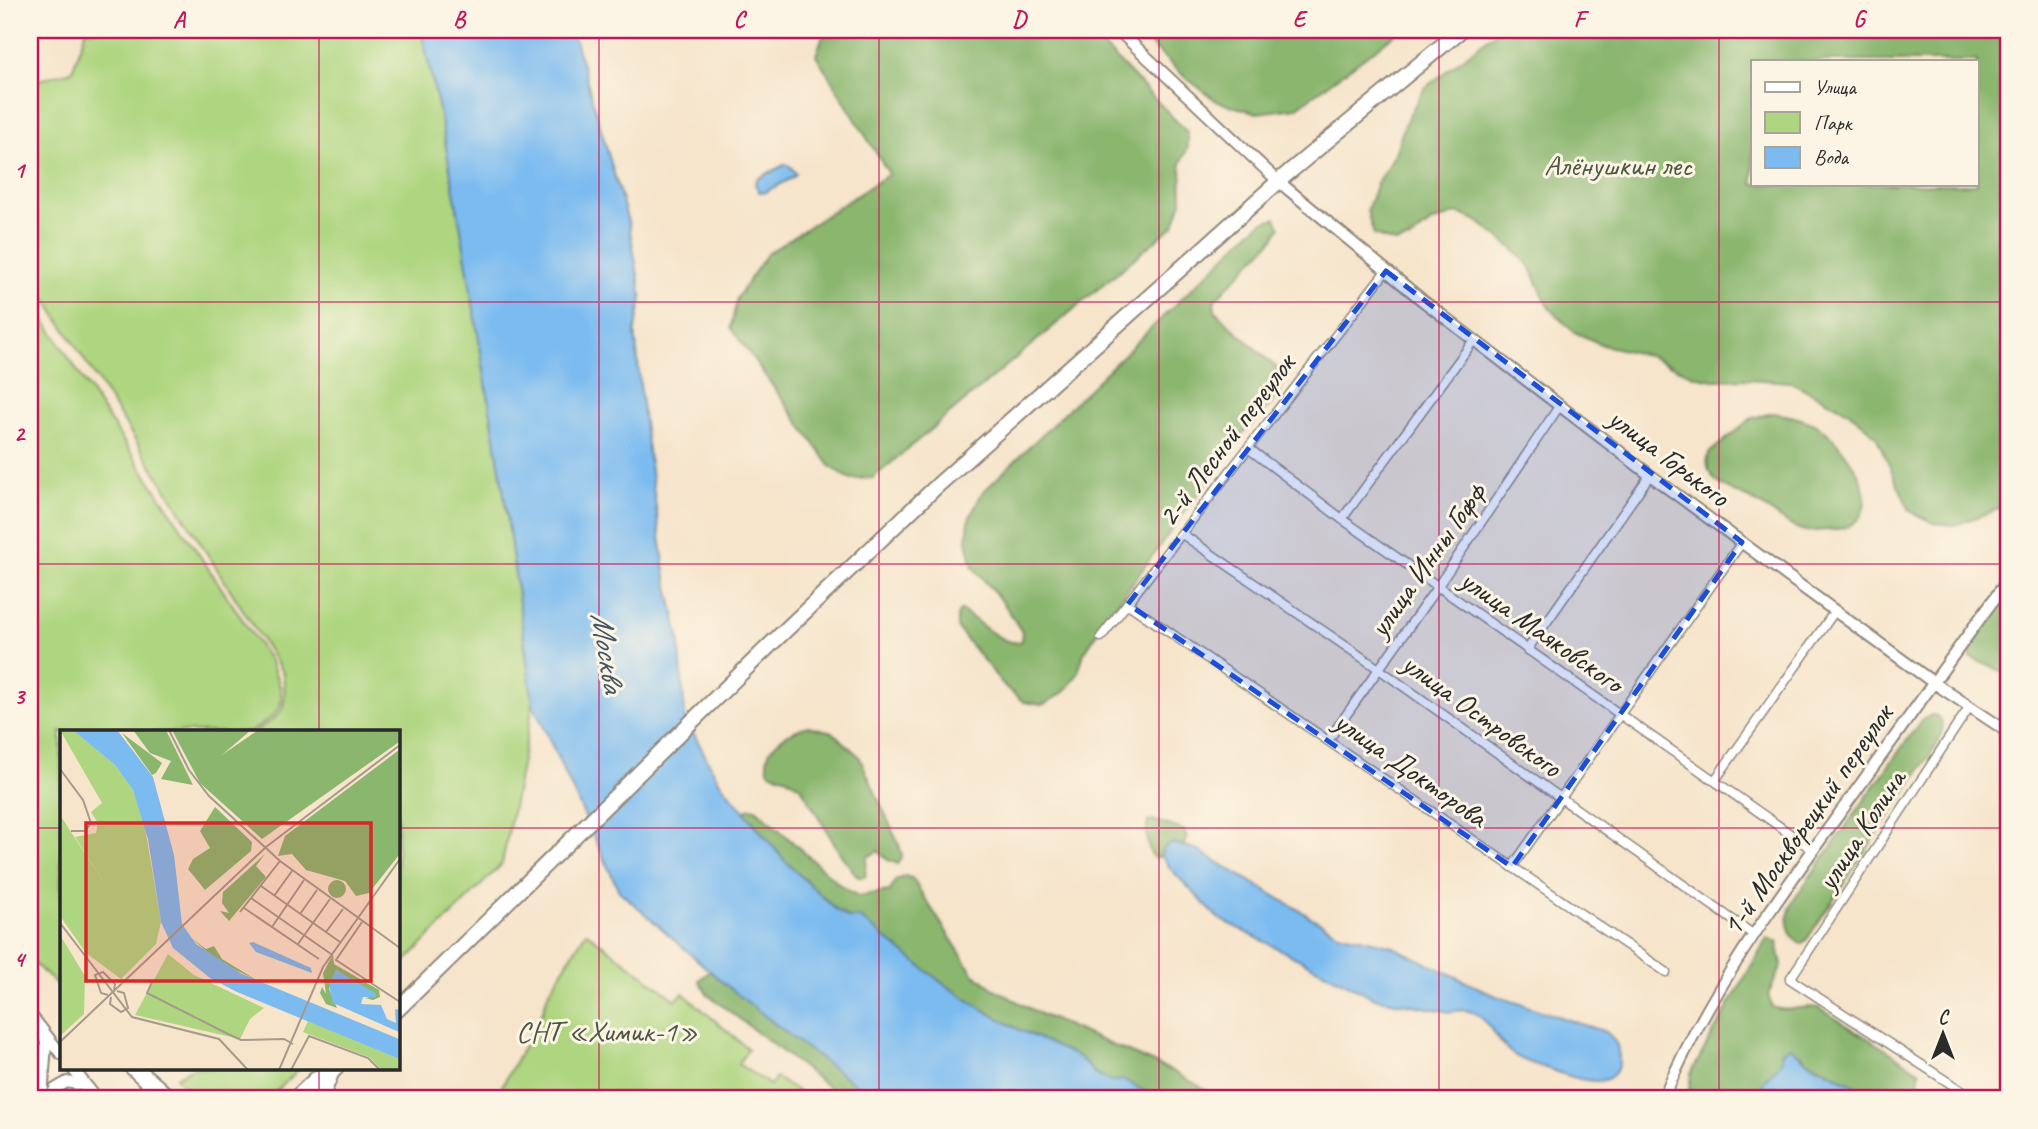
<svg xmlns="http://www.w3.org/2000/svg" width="2038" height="1129" viewBox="0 0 2038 1129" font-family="Caveat,sans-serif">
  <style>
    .green { fill: #aed57f; stroke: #6c8055; stroke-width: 2 }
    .forest { fill: #8ab66e; stroke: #5a704c; stroke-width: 2; fill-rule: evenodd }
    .water { fill: #7cbbf0; stroke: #54738e; stroke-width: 2 }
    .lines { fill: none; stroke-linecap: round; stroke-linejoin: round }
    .street-casing { stroke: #90887b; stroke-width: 11 }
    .secondary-casing { stroke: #90887b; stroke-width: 14 }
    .highway-casing { stroke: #90887b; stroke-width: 18 }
    .street { stroke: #fff; stroke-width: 8 }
    .secondary { stroke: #fff; stroke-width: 10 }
    .highway { stroke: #fff; stroke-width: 14 }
    .marked { fill: #1d4ed8; fill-opacity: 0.2; stroke: #1d4ed8; stroke-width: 5; stroke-dasharray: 14 9; stroke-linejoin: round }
    .grid { fill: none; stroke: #c2185b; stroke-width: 2; stroke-opacity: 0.55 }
    .labels { text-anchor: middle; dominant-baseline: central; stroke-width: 6; stroke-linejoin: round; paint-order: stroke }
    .park-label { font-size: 30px; fill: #4c5640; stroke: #fcf5e5 }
    .street-label { font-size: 30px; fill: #2b2b2b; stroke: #fcf5e5 }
    .water-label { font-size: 32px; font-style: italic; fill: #435666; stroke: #fcf5e5 }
    .inset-road { fill: none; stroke: #a59a8b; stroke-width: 2 }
    .view { fill: #d62828; fill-opacity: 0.15; stroke: #d62828; stroke-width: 3.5 }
    .inset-edge { fill: none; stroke: #2b2b2b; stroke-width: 3.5 }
    .neatline { fill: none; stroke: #c2185b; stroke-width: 2.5 }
    .grid-label { font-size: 23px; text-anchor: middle; font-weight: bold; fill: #c2185b }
  </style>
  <rect width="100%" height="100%" fill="#fcf5e5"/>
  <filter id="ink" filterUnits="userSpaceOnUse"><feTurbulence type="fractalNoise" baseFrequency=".0143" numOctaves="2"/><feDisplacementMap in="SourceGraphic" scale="14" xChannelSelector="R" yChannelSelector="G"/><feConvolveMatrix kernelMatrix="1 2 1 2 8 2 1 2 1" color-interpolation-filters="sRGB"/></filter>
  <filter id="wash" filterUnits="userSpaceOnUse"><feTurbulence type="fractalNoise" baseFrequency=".00686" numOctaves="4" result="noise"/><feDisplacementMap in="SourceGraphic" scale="28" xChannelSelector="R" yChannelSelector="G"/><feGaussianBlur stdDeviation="1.57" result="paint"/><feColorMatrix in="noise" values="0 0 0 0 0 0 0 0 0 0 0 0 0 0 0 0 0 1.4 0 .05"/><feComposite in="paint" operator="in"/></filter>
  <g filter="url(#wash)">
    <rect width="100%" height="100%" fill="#f6e4cb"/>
    <!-- green -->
    <g class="green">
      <path d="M86 30H421L440 114 461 229 504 494 533 704 502 864 397 970V732H254C286 713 287 709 283 673L30 274V82L72 71Z"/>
      <path d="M30 297 96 400 270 661C287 702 289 708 250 732H61V988L30 960Z"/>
      <polygon points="586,932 676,1000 683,993 748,1049 738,1064 770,1085 776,1078 810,1099 495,1099 543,1011 548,994"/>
      <path d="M193 1068H300L269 1099C236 1099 198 1105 176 1077Z"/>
    </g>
    <!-- forest -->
    <g class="forest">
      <polygon points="825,30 1088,30 1188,133 1188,147 1181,163 1182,201 1174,225 873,478 850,479 831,467 731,328 737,298 767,254 889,174 816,55"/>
      <polygon points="1135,30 1401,30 1296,108 1257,113 1218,102 1185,77"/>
      <path d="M1498 30H2008V505L1956 525 1933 523 1910 511 1876 436 1849 412 1791 382 1746 379 1714 380 1694 376 1650 356 1603 345 1574 332 1549 308 1530 266 1511 247 1476 220 1457 213 1430 223 1410 239 1396 243 1374 235 1367 211 1377 183 1394 156 1407 119 1425 88ZM1753 61H1977V184H1753Z"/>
      <path d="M1276 218 1280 227 1275 237 1214 301 1215 310 1222 318 1279 370 1283 384 1274 402 1242 434 1112 611 1084 653 1077 675 1064 692 1043 705 1024 702 1006 688 957 628V615L961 610C976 619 1005 649 1021 641L1022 632 1004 604 973 567 967 540 969 519 982 493 1250 232 1263 222Z"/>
      <path d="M1773 413C1814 419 1828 427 1851 462 1872 492 1873 529 1827 530 1821 530 1812 532 1806 531 1789 528 1774 512 1759 504 1739 492 1699 485 1709 453L1752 418Z"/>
      <polygon points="2008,596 2008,674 1971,658 1969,647"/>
      <path d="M1931 715 1937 716C1947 725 1941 736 1936 746L1807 939 1801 944C1784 933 1786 917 1793 901L1907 740 1922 720Z"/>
      <path d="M808 726 832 732 859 756 899 845 902 856 898 864 888 860 878 851 867 857 865 877H858L841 855 801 787 785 777 769 772C759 747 788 732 808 726Z"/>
      <polygon points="750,808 756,809 840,885 858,896 890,891 896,880 905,876 912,878 973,973 994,989 1040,1014 1172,1071 1206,1090 1213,1099 1158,1099 1124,1080 1112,1082 1095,1073 1079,1057 1020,1030 984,1010 942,983 835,909 784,860 744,811"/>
      <path d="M1153 820 1184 830 1187 837 1185 846 1171 843 1163 849 1162 856 1154 858C1146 848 1146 833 1148 821Z"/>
      <path d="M1767 938 1777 942 1782 965 1768 995 1772 1007C1789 1014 1802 1004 1819 1008L1920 1071 1918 1085 1922 1091H1927L1934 1083 1946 1087 1964 1099H1875L1847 1081 1807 1060 1801 1054C1775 1065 1767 1073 1757 1099H1688L1691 1073Z"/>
      <polygon points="710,971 803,1046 876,1099 844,1099 707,994 699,980"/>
    </g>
    <!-- water -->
    <g class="water">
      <polygon points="421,30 572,30 629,225 642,298 635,331 643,415 665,572 679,637 685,718 719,781 784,860 835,909 848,918 860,918 942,983 984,1010 1020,1030 1079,1057 1095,1074 1112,1082 1124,1080 1158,1099 876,1099 803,1046 727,986 619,891 533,704 504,494 461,229 440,114"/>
      <polygon points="786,164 791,167 796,174 792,178 763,193 759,192 755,184 757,179"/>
      <path d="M1171 843 1195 849 1338 933 1389 945 1496 996 1606 1032C1616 1040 1619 1047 1619 1060 1616 1097 1566 1075 1546 1068 1534 1064 1521 1061 1511 1053 1488 1034 1486 1002 1450 1012L1375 998 1218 918 1170 868 1162 856 1163 849Z"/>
      <polygon points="1790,1047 1807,1061 1847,1081 1875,1099 1757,1099 1765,1079 1781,1063 1782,1051"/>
    </g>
  </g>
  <g filter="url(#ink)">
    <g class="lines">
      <defs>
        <g id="street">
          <polyline points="1248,448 1342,519 1813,850"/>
          <polyline points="1342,519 1474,340"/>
          <polyline points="1182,534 1379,669 1754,935"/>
          <polyline points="1128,604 1666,972"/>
          <polyline points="1101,637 1386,271"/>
          <polyline points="1527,650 1650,475"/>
          <polyline points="1970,706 1790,979 1974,1099"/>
          <polyline points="1329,739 1438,586 1560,405"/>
          <polyline points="1715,780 1835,611"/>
          <polyline points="1512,867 1742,542"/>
        </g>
        <g id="secondary">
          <polyline points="1118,30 1278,181 1422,300 1650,475 1835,611 1934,683 2008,732"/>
          <polyline points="30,1014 61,1054"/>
          <polyline points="41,1028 46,1043 42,1099"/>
          <polyline points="72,1068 97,1099"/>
          <polyline points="130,1068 163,1099"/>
          <polyline points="139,1068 174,1099"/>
          <polyline points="50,1099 55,1089 67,1082 86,1086"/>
          <polyline points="292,1099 314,1078 327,1073"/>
          <polyline points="323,1099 335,1069"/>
          <path d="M1663 1099C1709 990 1781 894 1850 799 1903 726 1955 652 2008 580"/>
        </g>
        <g id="highway">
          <polyline points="397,1010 771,644 938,485 1288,173 1461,30"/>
          <polyline points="302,1099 336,1068"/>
        </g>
      </defs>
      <!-- street casing -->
      <use href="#street" class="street-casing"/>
      <!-- secondary casing -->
      <use href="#secondary" class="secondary-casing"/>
      <!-- highway casing -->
      <use href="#highway" class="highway-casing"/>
      <!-- street -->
      <use href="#street" class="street"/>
      <!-- secondary -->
      <use href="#secondary" class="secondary"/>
      <!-- highway -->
      <use href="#highway" class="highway"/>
    </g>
  </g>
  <!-- marked area -->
  <path class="marked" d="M1386 271 1742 542 1512 867 1128 604Z"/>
  <!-- grid -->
  <path class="grid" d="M319 30V732M599 30V1099M879 30V1099M1159 30V1099M1439 30V1099M1719 30V1099M30 302H2008M30 564H2008M30 828H61M397 828H2008M319 1068V1099"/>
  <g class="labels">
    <!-- park labels -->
    <g class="park-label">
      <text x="1618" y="165">Алёнушкин лес</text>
      <text x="607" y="1031">СНТ «Химик-1»</text>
    </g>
    <!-- street labels -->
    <g class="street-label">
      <text transform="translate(1226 440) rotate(-53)">2-й Лесной переулок</text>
      <text transform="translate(1669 457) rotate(37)">улица Горького</text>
      <text transform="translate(1427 560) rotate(-55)">улица Инны Гофф</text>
      <text transform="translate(1542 631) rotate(35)">улица Маяковского</text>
      <text transform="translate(1482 715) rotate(36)">улица Островского</text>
      <text transform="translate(1411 769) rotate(35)">улица Докторова</text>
      <text transform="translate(1807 820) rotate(-55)">1-й Москворецкий переулок</text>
      <text transform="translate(1861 830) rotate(-57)">улица Колина</text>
    </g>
    <!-- water labels -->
    <g class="water-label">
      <text transform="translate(608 652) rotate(81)">Москва</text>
    </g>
  </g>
  <!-- overview -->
  <g transform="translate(60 730)">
    <rect width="340" height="340" fill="#f6e4cb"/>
    <path d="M0 0H14L55 35 73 60 84 92 101 192 96 214 61 249 26 223 0 186V85L50 162 15 107 36 103 38 93 31 82 42 73ZM0 205 25 246 24 284 0 306ZM108 224 134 245 204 278 190 289 180 309 75 285ZM248 291 339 329V339H321L309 327 243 302Z" fill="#aed57f"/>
    <path d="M73 0H106L133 55 101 49 111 31 90 23ZM112 0H191L162 25 198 0H339V12L202 109 140 53ZM62 3 102 33 96 43 92 45ZM339 20V125L309 163 296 166 285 151 246 140 232 124 218 126 225 106ZM155 77 192 112 191 121 145 160 128 139 133 129 150 118 140 101ZM205 124 196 136 206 147 169 191 160 181 169 183 162 173 163 162ZM268 159a9 9 0 1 1 18 0a9 9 0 1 1-18 0ZM130 207 146 219 154 216 162 229 198 251 158 231ZM273 224 274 234 319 260 320 267 313 270 305 268 316 266 276 240 269 259 277 278 266 274 260 263 262 257 266 264 263 243Z" fill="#8ab66e"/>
    <path d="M13 0H57L93 47 114 125 122 194 136 214 182 244 339 309V329L177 262 150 248 113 218 101 192 88 109 73 60 55 35ZM193 212 251 238 252 243 196 222 189 213ZM276 240 315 263 316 267H303L301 274 321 275 327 289 336 293 335 279 339 280V302L273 273 269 256Z" fill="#7cbbf0"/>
    <path class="inset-road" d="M109 0 129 40 149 66 220 131 340 218M0 39 23 70 31 93 25 101H11M201 156 280 212M214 166 232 141M191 168 271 224M184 178 259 229M180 182 220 131M240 184 257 160M302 192 276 230 340 272M0 193 72 287 159 309 188 340M212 197 244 150M266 202 283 179M238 214 270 169M92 252 87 263 168 304 181 310 224 309 233 314M48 265 41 263 35 245 43 242 55 254 54 260M51 267 50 274 61 282 68 278 64 263 57 261M0 312 206 117 340 15M219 340 263 237 340 129M231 340 249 306 308 328 320 340"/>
    <path class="view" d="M26 93H311V251H26Z"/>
    <rect width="340" height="340" class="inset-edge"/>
  </g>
  <!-- margin -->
  <rect width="2038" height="1129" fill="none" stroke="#fcf5e5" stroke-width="77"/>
  <!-- legend -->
  <rect x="1751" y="60" width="228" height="126" fill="#fcf5e5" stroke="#a8a49b" stroke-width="2"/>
  <rect x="1765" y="82" width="35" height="10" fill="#ffffff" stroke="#a8a49b" stroke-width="2"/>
  <text x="1814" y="94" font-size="21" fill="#2b2b2b">Улица</text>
  <rect x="1765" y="112" width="35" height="21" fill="#aed57f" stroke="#a8a49b" stroke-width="2"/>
  <text x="1814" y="130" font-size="21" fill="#2b2b2b">Парк</text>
  <rect x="1765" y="147" width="35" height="21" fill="#7cbbf0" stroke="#a8a49b" stroke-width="2"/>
  <text x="1814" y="164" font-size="21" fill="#2b2b2b">Вода</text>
  <!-- north arrow -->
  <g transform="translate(1943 1034)" stroke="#fcf5e5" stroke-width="5" paint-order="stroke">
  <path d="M0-5L12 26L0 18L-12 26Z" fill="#2b2b2b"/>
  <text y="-10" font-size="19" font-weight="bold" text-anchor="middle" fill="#2b2b2b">С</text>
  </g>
  <rect x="38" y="38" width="1962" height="1052" class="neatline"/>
  <g class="grid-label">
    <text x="179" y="27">A</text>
    <text x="459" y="27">B</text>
    <text x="739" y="27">C</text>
    <text x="1019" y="27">D</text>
    <text x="1299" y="27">E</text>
    <text x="1579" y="27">F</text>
    <text x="1859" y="27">G</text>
    <text x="19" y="178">1</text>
    <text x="19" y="441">2</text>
    <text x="19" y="704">3</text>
    <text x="19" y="967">4</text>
  </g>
</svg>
